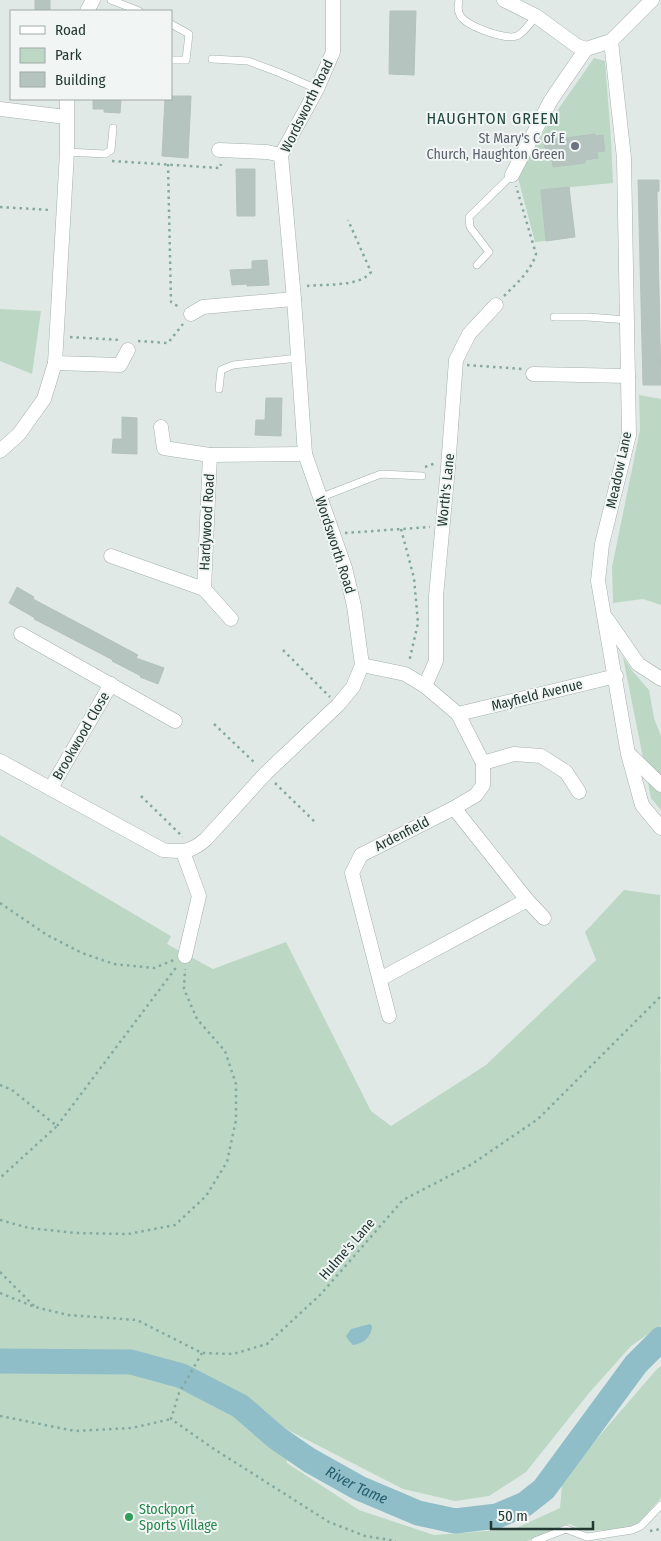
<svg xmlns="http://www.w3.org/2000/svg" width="661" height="1541" viewBox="0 0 661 1541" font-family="'Fira Sans Condensed',sans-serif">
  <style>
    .green { fill: #bcd8c5 }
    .water { fill: #8fbdc8 }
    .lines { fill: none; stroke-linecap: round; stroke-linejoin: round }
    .river { stroke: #8fbdc8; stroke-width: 25 }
    .building { fill: #b6c4bf; stroke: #b4c2bd }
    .lane-casing { stroke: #a4b0ad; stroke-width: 8 }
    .street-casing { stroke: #a4b0ad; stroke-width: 15 }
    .path { stroke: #85a99f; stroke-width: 2.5; stroke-dasharray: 2.5 4; stroke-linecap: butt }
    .lane { stroke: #fff; stroke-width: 7 }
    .street { stroke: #fff; stroke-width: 14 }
    .worship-dot { fill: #6b7280; stroke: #f1f6f4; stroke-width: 2 }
    .leisure-dot { fill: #2e9e5b; stroke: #f1f6f4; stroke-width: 2 }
    .labels { text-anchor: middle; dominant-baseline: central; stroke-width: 4; stroke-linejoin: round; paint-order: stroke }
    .street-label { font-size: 14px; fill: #233833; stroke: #f1f6f4 }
    .worship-label { font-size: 14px; fill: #5b616d; stroke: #f1f6f4; text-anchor: end }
    .leisure-label { font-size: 14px; fill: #27864d; stroke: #f1f6f4; text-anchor: start }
    .water-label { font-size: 15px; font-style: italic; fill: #255d6c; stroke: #f1f6f4 }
    .quarter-label { font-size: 16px; letter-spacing: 1px; fill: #22473f; stroke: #f1f6f4 }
  </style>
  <rect width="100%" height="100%" fill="#e1e9e6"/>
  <!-- green -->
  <g class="green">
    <polygon points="594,58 605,61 611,139 613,183 541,190 546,241 535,242 518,178 548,124"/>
    <polygon points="0,309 41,311 32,374 0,361"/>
    <polygon points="639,395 661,399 661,605 643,599 613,603 612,567 640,430"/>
    <polygon points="623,657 634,673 649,690 654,718 661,736 661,810 651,798"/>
    <polygon points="0,835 171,936 167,944 213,969 286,942 371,1111 391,1126 486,1065 596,960 585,932 624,890 660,895 661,1325 631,1346 589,1393 526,1472 489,1496 455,1501 403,1489 280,1426 287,1463 359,1510 434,1535 514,1529 560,1508 562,1484 582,1456 656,1370 661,1366 661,1498 638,1524 629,1529 586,1531 569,1524 527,1541 0,1541"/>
  </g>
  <!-- water -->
  <path class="water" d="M370 1324 372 1326C372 1336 363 1344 353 1345L349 1341 346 1336 351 1329Z"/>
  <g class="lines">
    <!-- river -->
    <path class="river" id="s1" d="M0 1361 131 1362 182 1376 240 1406 277 1438 309 1460 359 1488 418 1513 455 1521 497 1516 525 1504 544 1489 636 1364 661 1339"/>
  </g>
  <!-- building -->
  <g class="building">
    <rect x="35" y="0" width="15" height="11"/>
    <polygon points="390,11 416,11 414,75 389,74"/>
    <polygon points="171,96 191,96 188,158 162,156 165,99 171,99"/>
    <polygon points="93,99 121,99 120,113 104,112 104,109 93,109"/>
    <polygon points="595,134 595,136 603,135 605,151 597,152 598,158 585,160 585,163 553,167 552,159 547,160 544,141"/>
    <polygon points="236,169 255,169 255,216 237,216"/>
    <polygon points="638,180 659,180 659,191 657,192 661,385 643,385"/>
    <polygon points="569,187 575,237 546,241 541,190"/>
    <polygon points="267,260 269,285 247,286 247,284 232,285 230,270 252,269 252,261"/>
    <polygon points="266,398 282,398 281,436 255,435 256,420 265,420"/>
    <polygon points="122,417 137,418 137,454 112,453 113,439 122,439"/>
    <polygon points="17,587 34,597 33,599 138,655 136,658 164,668 158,684 140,677 141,676 112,661 113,660 34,619 35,618 9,603"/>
  </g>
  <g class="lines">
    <defs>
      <g id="lane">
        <polyline points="111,0 139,11"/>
        <path d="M459 0C458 5 457 10 460 15 465 26 505 40 517 36 525 32 530 23 536 16"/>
        <polyline points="171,24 189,34 186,60 171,60"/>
        <polyline points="212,59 248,61 280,73 317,89"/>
        <polyline points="67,152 105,154 111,150 113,128"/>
        <polyline points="477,265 489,252 470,227 469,217 512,175"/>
        <polyline points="554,317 587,317 628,320"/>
        <polyline points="219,389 221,370 233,365 298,358"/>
        <polyline points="319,498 381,474 422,476"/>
        <polyline points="535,1541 566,1529 587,1537 632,1530 641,1526 661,1505"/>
      </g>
      <g id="street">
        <polyline points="504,0 536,16 577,46 586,49 611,41 652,0"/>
        <polyline points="87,11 93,0"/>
        <polyline points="611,41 624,158 629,435 602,544 598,581 628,754 642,805 661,828"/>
        <polyline points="0,109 66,117"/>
        <polyline points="219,150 267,152 281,155"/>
        <polyline points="512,175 551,100 586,49"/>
        <polyline points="191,314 203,307 294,299"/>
        <polyline points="55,363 120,365 128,350"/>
        <polyline points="533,374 628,376"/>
        <polyline points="161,427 164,448 210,455 305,454"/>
        <polyline points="0,451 19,434 44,399 55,363 67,152 67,99"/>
        <polyline points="111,556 204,589 231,619"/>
        <polyline points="204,589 210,455"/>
        <polyline points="607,619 638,664 661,679"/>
        <polyline points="21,634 175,721"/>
        <polyline points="362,665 405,674 425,686 458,714 483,763 483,785 476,795 454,808"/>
        <polyline points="425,686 436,661 436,596 448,468 456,360 469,334 496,305"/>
        <polyline points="458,714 616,676"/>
        <polyline points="629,754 661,785"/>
        <path d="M0 761 163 850C183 852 190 853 206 839L266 773 338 705 353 687 362 665 354 606 345 568 305 454 294 299 281 155 317 89 333 52V0"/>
        <polyline points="483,763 514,754 541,756 566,772 579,792"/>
        <polyline points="51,788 111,684"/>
        <polyline points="183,852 199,896 185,956"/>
        <polyline points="380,979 527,900"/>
        <polyline points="389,1016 352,873 361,855 454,808 527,900 544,918"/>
      </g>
    </defs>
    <!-- lane casing -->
    <use href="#lane" class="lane-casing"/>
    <!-- street casing -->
    <use href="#street" class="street-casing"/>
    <!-- path -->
    <g class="path">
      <polyline points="112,161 220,168 221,164"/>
      <polyline points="168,164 171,302 179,307"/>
      <polyline points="0,207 50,210"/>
      <path d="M307 286C325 284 360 287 371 272L348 220"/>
      <path d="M504 296C517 283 531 271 536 254L516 186"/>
      <polyline points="70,337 120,340"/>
      <polyline points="138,341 168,343 183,324"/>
      <polyline points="467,365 522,369"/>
      <polyline points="425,467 436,463"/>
      <polyline points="401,529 414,578 418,623 409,662"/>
      <polyline points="345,533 430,527"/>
      <polyline points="283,650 330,697"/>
      <polyline points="214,724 256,764"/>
      <polyline points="275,783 315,822"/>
      <polyline points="141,796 183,837"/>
      <polyline points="0,903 47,935 82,953 114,964 154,968 174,960"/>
      <polyline points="0,1085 12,1090 57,1126 0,1178"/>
      <polyline points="57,1126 178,965"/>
      <polyline points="0,1220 29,1228 76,1233 128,1234 175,1225 206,1196 227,1162 236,1120 236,1084 225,1051 197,1019 184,989 185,969"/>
      <polyline points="0,1272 34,1306"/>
      <polyline points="0,1293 35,1307 68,1315 137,1320 202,1353 233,1354 267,1344 321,1294 403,1200 472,1164 538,1119 661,996"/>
      <polyline points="202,1353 179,1393 171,1419 214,1449 329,1522 365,1536 396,1541"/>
      <polyline points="0,1416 75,1431 132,1428 171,1419"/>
      <polyline points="650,1531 661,1529"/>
    </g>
    <!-- lane -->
    <use href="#lane" class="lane"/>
    <!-- street -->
    <use href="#street" class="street"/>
  </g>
  <!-- markers -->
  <circle class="worship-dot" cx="575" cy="146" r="5"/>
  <circle class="leisure-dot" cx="129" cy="1517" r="5"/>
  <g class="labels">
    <!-- street labels -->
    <g class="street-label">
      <text transform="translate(307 106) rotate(-64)">Wordsworth Road</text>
      <text transform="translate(619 470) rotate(-78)">Meadow Lane</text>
      <text transform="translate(446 490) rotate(-84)">Worth's Lane</text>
      <text transform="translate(207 522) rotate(-87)">Hardywood Road</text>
      <text transform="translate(335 545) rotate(72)">Wordsworth Road</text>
      <text transform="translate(537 695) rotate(-14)">Mayfield Avenue</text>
      <text transform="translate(81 736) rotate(-60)">Brookwood Close</text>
      <text transform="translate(402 834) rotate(-27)">Ardenfield</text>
      <text transform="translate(347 1249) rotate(-49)">Hulme's Lane</text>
    </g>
    <!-- worship labels -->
    <g class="worship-label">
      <text x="565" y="138">St Mary's C of E<tspan x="565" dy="16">Church, Haughton Green</tspan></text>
    </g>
    <!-- leisure labels -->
    <g class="leisure-label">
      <text x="139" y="1509">Stockport<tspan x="139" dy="16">Sports Village</tspan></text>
    </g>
    <!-- water labels -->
    <g class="water-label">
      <text stroke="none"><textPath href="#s1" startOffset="391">River Tame</textPath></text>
    </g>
    <!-- quarter labels -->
    <g class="quarter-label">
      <text x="493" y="118">HAUGHTON GREEN</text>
    </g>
  </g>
  <!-- legend -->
  <rect x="10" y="10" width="162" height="90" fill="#f1f6f4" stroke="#9faaa7"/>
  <rect x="20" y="26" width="25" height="8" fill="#ffffff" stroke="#9faaa7"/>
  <text x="55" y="35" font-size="15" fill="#233833">Road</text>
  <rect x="20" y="48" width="25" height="15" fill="#bcd8c5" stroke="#9faaa7"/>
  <text x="55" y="60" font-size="15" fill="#233833">Park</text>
  <rect x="20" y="72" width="25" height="15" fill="#b6c4bf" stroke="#9faaa7"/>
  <text x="55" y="85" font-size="15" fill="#233833">Building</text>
  <!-- scale -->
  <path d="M491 1521v8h102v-8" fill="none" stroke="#233833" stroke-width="2.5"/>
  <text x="498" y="1521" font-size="15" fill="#233833" stroke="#f1f6f4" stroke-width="4" paint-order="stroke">50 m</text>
</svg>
